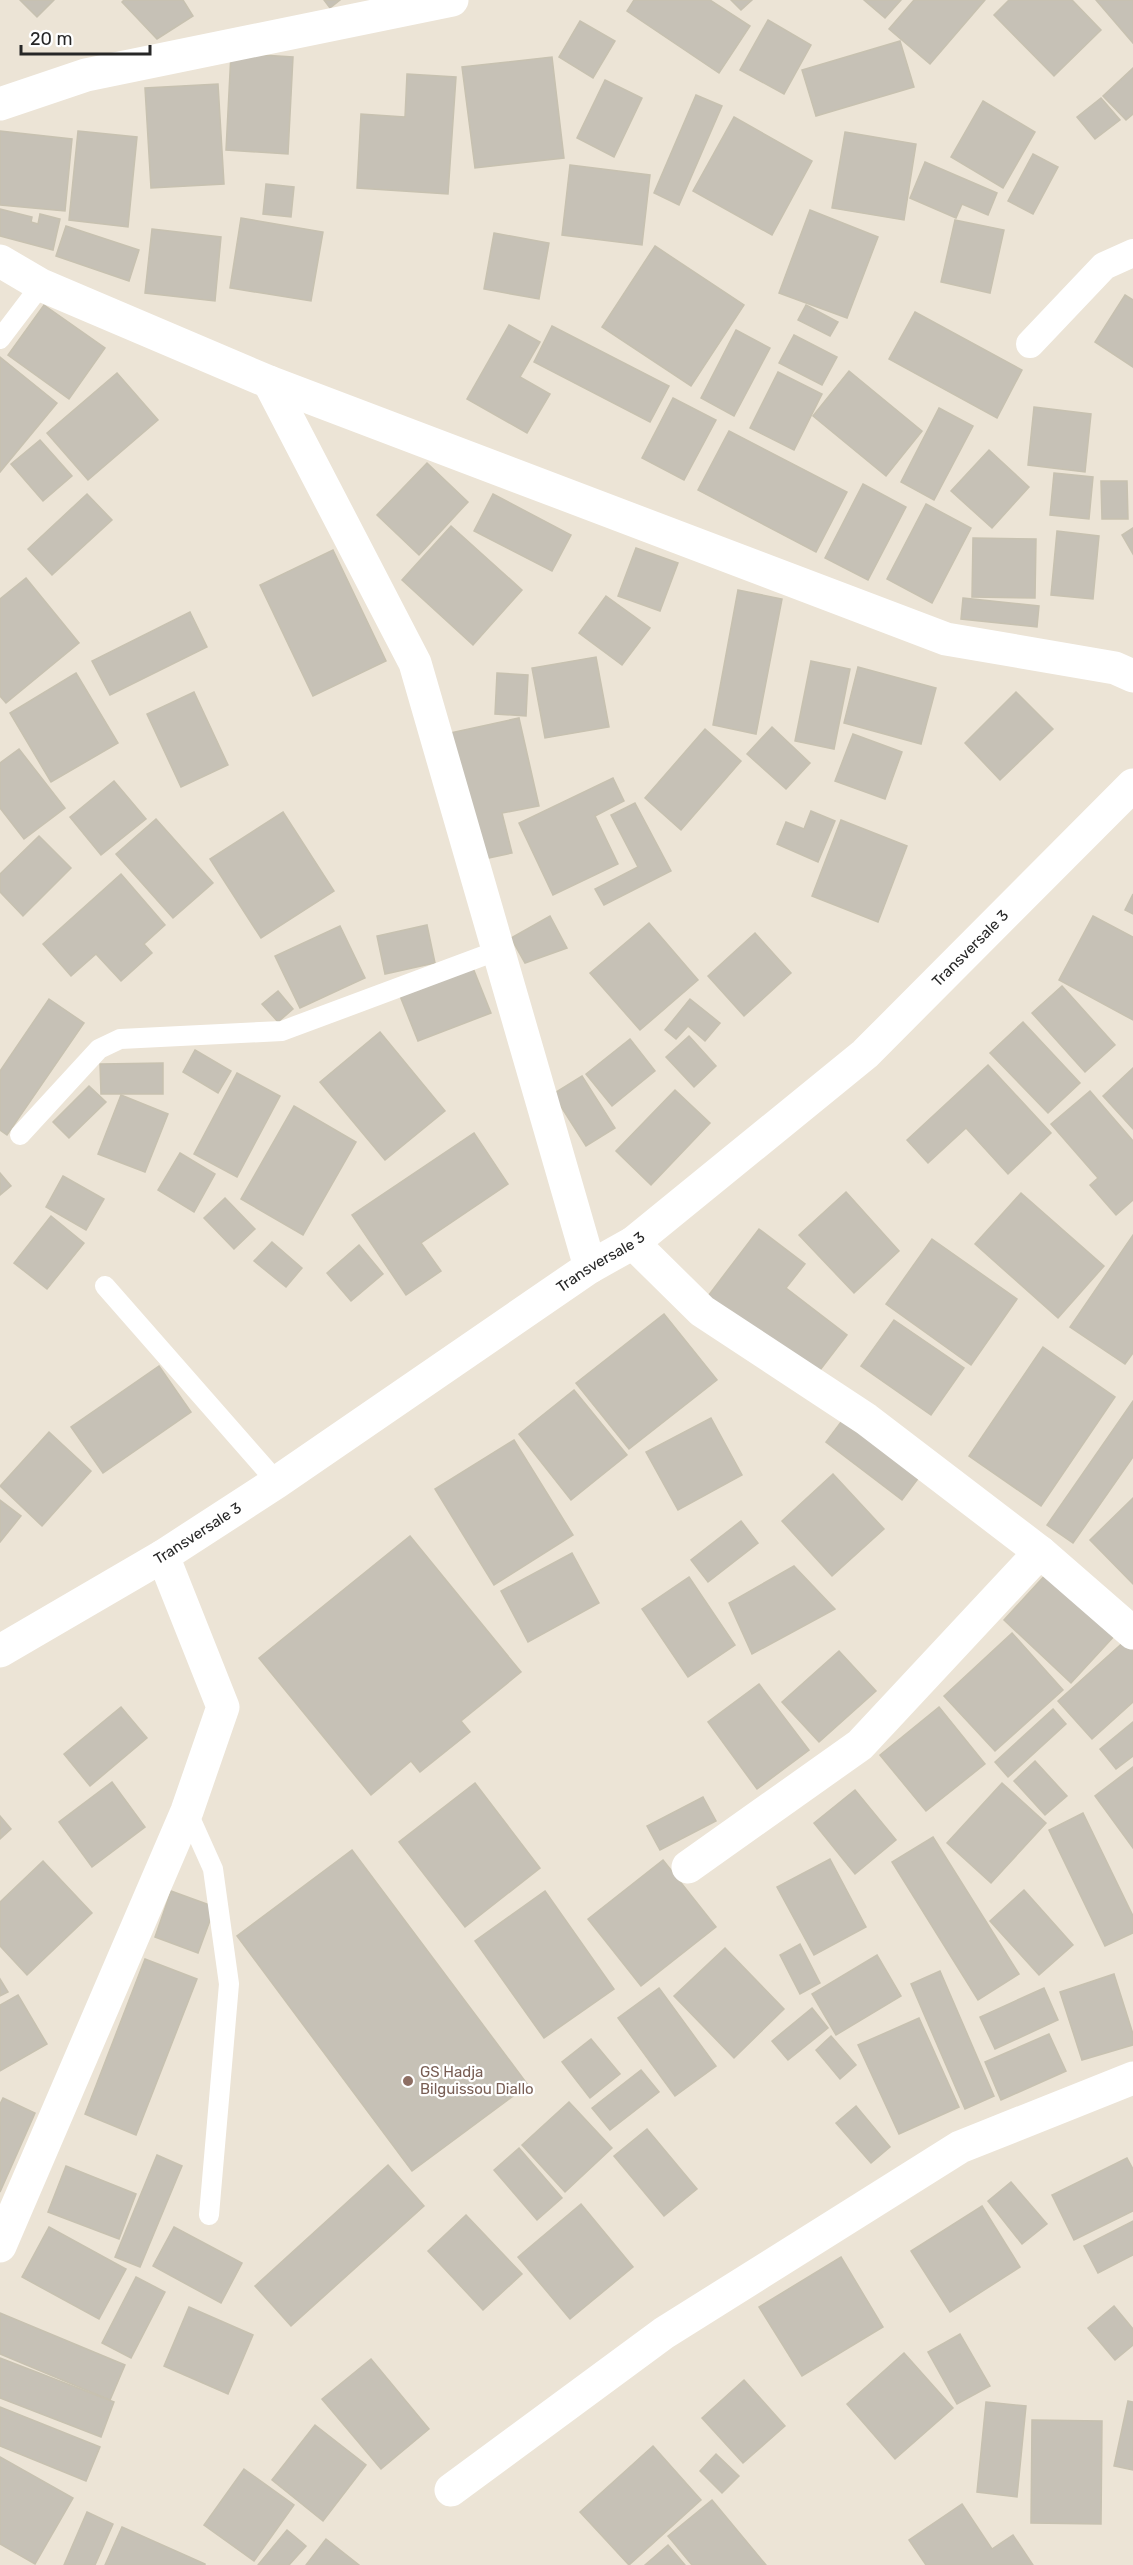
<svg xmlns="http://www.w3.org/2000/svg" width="1133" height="2565" viewBox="0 0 1133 2565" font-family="Rubik,sans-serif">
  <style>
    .building { fill: #c6c1b6; stroke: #c7c1b0; stroke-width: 1.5 }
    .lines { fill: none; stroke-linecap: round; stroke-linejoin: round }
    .service { stroke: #fff; stroke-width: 20 }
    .pedestrian { stroke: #fff; stroke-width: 28 }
    .minor { stroke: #fff; stroke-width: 33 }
    .secondary { stroke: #fff; stroke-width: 33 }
    .education-dot { fill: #8d6e63; stroke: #fff; stroke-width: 2 }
    .labels { text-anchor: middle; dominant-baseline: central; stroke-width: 4.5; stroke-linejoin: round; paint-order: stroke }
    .street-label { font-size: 15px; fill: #272727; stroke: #fff }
    .education-label { font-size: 15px; fill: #785e54; stroke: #fff; text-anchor: start }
  </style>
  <rect width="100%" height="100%" fill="#ece4d6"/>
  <!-- building -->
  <g class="building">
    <polygon points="20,0 54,0 37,17"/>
    <polygon points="124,0 183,0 193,16 157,39 122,2"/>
    <polygon points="324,0 340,0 330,8"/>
    <polygon points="634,0 710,0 750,26 719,73 627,11"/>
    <polygon points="731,0 752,0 741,10"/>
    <polygon points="864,0 901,0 885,18"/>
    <polygon points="914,0 985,0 930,64 889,29"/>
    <polygon points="1009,0 1072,0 1101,30 1054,76 994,15"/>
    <polygon points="1096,0 1133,0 1133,43"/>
    <polygon points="768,20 811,45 784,94 740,70"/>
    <polygon points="580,21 615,41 593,78 559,57"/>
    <polygon points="900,41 914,87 816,116 802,70"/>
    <polygon points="231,53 293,57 288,154 226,150"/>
    <polygon points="552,57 564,158 475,168 462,67"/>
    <polygon points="1133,68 1133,114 1126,120 1103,96"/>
    <polygon points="407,74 456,77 448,194 357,188 361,114 405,117"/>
    <polygon points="605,80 642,98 614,157 577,138"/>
    <polygon points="218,84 224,184 151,188 145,88"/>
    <polygon points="696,95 722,106 679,205 654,193"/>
    <polygon points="1101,98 1120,120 1095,139 1077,117"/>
    <polygon points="983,101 1035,132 1003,188 951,157"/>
    <polygon points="734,117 812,161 772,235 693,191"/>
    <polygon points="0,131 72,139 65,211 0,205"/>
    <polygon points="78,131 137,137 128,227 69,220"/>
    <polygon points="845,132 916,144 904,220 832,208"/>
    <polygon points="1033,154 1058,167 1033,214 1008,201"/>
    <polygon points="925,162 997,193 988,215 962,204 956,218 910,198"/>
    <polygon points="570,165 650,175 642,245 562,235"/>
    <polygon points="266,184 294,187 291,217 263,214"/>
    <polygon points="0,209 32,217 31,222 38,224 40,214 60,219 53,250 0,236"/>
    <polygon points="810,210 878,237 847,318 779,293"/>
    <polygon points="241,218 323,232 311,301 230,288"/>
    <polygon points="955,220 1004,230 990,293 941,282"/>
    <polygon points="66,226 139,250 129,281 56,256"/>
    <polygon points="152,229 221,237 215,301 145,293"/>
    <polygon points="494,233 549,243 539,299 484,289"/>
    <polygon points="655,246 744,305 691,386 602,327"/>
    <polygon points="1125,295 1133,300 1133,367 1095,342"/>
    <polygon points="44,305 105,348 69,399 8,355"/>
    <polygon points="806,305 838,322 830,336 798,320"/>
    <polygon points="915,312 1022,370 997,418 889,359"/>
    <polygon points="509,325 540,342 520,377 550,394 527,433 467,399"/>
    <polygon points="552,326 669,386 650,422 534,362"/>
    <polygon points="736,330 770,348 734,416 701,398"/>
    <polygon points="794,335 837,357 822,385 779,363"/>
    <polygon points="0,357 57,403 0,472"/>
    <polygon points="849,371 922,431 886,476 813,416"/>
    <polygon points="778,372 822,394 794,450 750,428"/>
    <polygon points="117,373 158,420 88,480 47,433"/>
    <polygon points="673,398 716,420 684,480 642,458"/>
    <polygon points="1034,407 1091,414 1085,472 1028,465"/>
    <polygon points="939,408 973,426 934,500 901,482"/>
    <polygon points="729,431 847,492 816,552 698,490"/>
    <polygon points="40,440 72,476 43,501 11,464"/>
    <polygon points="989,450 1029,487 992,528 951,491"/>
    <polygon points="427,463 468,502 419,555 377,515"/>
    <polygon points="1054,473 1093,477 1089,519 1050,515"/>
    <polygon points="1101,481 1127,481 1128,519 1102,519"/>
    <polygon points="863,484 906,507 868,580 825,558"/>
    <polygon points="87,494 112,520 52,575 28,549"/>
    <polygon points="493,494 571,535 552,571 474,531"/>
    <polygon points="926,504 971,528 932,603 887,579"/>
    <polygon points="451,526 522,590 473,645 402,580"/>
    <polygon points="1133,528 1133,554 1122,535"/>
    <polygon points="1057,531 1099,536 1093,599 1051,595"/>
    <polygon points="973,538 1036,539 1035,598 972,597"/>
    <polygon points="636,548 678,563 660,611 618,596"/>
    <polygon points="333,550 386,661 313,696 260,585"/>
    <polygon points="26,578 79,643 6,703 0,696 0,599"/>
    <polygon points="738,590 782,599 756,734 713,725"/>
    <polygon points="606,596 650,628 622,665 579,633"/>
    <polygon points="963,598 1039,606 1037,627 961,619"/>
    <polygon points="190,612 207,647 110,695 92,661"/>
    <polygon points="596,657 609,727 545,738 532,668"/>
    <polygon points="811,661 850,669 834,749 795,741"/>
    <polygon points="858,667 936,688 921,744 844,723"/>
    <polygon points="76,673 118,743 51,782 10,713"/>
    <polygon points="497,673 528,675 526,716 495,714"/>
    <polygon points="194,692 228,765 181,787 147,714"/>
    <polygon points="1016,692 1053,729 1000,780 965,743"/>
    <polygon points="519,718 539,806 502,813 512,853 479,860 450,733"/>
    <polygon points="772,727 810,763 786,789 747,754"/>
    <polygon points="705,729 741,761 681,830 645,798"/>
    <polygon points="853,734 902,752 885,799 835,781"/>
    <polygon points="19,749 65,808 24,839 0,808 0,763"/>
    <polygon points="613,778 624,801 595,816 618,864 553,895 519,823"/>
    <polygon points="114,781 146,819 101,855 70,817"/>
    <polygon points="635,803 671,871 604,905 595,889 638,867 611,815"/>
    <polygon points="811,811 835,821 818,862 777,844 786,822 804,829"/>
    <polygon points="283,812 334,891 261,938 210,859"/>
    <polygon points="156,819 213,883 173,918 116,854"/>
    <polygon points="841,820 907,846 878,922 812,896"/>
    <polygon points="39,836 71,868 23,916 0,892 0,874"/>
    <polygon points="121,874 165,925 144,944 152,953 121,981 96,954 71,976 43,944"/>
    <polygon points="1133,894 1133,914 1125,910"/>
    <polygon points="550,916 567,948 525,963 511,938"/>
    <polygon points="1093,916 1133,937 1133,1020 1059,980"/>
    <polygon points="649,923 698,980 640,1030 590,973"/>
    <polygon points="427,925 435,963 385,974 377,936"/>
    <polygon points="340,926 365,978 300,1008 275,956"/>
    <polygon points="755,933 791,973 744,1016 708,976"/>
    <polygon points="473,968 491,1013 418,1041 400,996"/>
    <polygon points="1062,986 1115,1045 1085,1072 1032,1013"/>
    <polygon points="278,991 293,1009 278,1022 262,1004"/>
    <polygon points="49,999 84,1023 7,1135 0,1130 0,1071"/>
    <polygon points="690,999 720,1023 705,1041 688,1026 676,1039 665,1030"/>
    <polygon points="1023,1022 1080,1083 1048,1113 990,1053"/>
    <polygon points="380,1032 445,1111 385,1160 320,1082"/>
    <polygon points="689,1036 716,1066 694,1087 666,1057"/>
    <polygon points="630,1039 655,1071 612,1106 586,1074"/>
    <polygon points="195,1050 231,1071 218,1093 183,1072"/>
    <polygon points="163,1063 163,1094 101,1094 100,1064"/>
    <polygon points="988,1065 1051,1133 1008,1174 966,1128 928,1163 907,1140"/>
    <polygon points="1133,1068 1133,1129 1103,1096"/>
    <polygon points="237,1073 280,1096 237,1177 194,1154"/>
    <polygon points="582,1076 615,1128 586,1146 553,1094"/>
    <polygon points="89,1086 106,1102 69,1138 53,1122"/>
    <polygon points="675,1090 710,1123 651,1185 616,1151"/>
    <polygon points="1090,1091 1133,1141 1133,1200 1116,1215 1090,1185 1098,1178 1051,1124"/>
    <polygon points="121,1095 168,1114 145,1172 98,1154"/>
    <polygon points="294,1106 356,1142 303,1235 241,1199"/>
    <polygon points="474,1133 508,1184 421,1243 441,1271 406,1295 352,1215"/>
    <polygon points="180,1153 215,1174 194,1212 158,1190"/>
    <polygon points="0,1173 11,1186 0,1195"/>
    <polygon points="63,1176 104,1199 86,1230 46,1207"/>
    <polygon points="846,1192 899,1251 854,1293 799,1235"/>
    <polygon points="1021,1193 1104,1266 1058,1318 975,1244"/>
    <polygon points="225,1198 255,1229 234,1249 204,1218"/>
    <polygon points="51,1216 84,1243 47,1289 14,1263"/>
    <polygon points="759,1229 805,1264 786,1288 847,1335 814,1378 708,1296"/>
    <polygon points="1133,1235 1133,1353 1125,1364 1070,1327"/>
    <polygon points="932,1239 1017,1299 971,1365 886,1304"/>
    <polygon points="272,1242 302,1268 286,1287 254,1261"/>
    <polygon points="359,1245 383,1274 351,1301 327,1273"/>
    <polygon points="664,1314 717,1380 629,1449 576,1383"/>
    <polygon points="894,1320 964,1368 931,1415 861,1366"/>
    <polygon points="1043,1347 1115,1397 1041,1506 969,1456"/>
    <polygon points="159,1366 191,1412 103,1473 71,1427"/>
    <polygon points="574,1390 627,1455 571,1500 519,1434"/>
    <polygon points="1133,1401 1133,1457 1073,1543 1047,1525"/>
    <polygon points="847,1414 923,1472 902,1500 826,1442"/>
    <polygon points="711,1418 742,1475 678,1510 646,1452"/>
    <polygon points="49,1432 91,1471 42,1526 0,1486"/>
    <polygon points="514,1440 573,1535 494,1585 435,1489"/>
    <polygon points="833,1474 884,1529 832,1576 782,1521"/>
    <polygon points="1133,1498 1133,1584 1090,1540"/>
    <polygon points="0,1500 21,1516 0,1542"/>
    <polygon points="741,1521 758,1543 708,1582 691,1560"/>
    <polygon points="410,1536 521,1672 461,1721 470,1732 420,1772 411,1761 371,1795 259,1658"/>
    <polygon points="572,1553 599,1603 528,1642 501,1591"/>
    <polygon points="794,1566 835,1609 752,1654 729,1603"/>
    <polygon points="1048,1572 1116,1634 1071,1683 1004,1620"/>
    <polygon points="689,1577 735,1645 688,1677 642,1609"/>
    <polygon points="1012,1633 1063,1690 995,1751 944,1696"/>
    <polygon points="1128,1638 1133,1644 1133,1702 1092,1739 1058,1701"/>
    <polygon points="839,1651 876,1691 819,1742 782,1702"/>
    <polygon points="759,1684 809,1750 757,1789 708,1722"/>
    <polygon points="121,1707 147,1738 90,1786 64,1754"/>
    <polygon points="939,1707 985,1764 926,1811 880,1755"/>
    <polygon points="1053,1709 1066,1724 1008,1777 995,1762"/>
    <polygon points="1133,1722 1133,1756 1116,1769 1100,1749"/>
    <polygon points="1035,1761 1067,1796 1045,1815 1014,1781"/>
    <polygon points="1133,1767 1133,1848 1095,1796"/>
    <polygon points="112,1782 145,1827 92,1867 59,1822"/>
    <polygon points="475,1783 540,1868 465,1927 399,1842"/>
    <polygon points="1002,1783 1046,1823 991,1883 947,1843"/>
    <polygon points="855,1790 896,1840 855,1874 814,1823"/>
    <polygon points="703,1797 716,1821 660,1850 647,1826"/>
    <polygon points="1083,1813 1133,1916 1133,1933 1105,1946 1049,1830"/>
    <polygon points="0,1816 11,1829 0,1839"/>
    <polygon points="933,1837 1019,1974 978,2000 892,1862"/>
    <polygon points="352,1850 528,2085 412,2171 237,1936"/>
    <polygon points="830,1859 866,1927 814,1955 777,1887"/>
    <polygon points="663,1860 716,1927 641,1986 588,1919"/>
    <polygon points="43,1861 92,1913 27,1975 0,1946 0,1902"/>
    <polygon points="1024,1890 1073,1945 1039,1975 990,1921"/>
    <polygon points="171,1891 215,1907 198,1953 155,1937"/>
    <polygon points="545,1891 614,1989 544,2038 475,1941"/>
    <polygon points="800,1944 820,1983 800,1994 780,1955"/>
    <polygon points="725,1948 784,2009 734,2058 674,1996"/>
    <polygon points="877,1955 901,1996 836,2035 812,1994"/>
    <polygon points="145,1959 197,1979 136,2135 85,2114"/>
    <polygon points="940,1971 994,2096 965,2109 911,1984"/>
    <polygon points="1114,1974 1133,2034 1133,2045 1082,2060 1060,1992"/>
    <polygon points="0,1979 8,1992 0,1996"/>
    <polygon points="659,1988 716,2066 675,2096 618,2018"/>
    <polygon points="1044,1988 1058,2020 995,2049 980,2017"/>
    <polygon points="18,1995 47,2044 0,2071 0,2005"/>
    <polygon points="812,2008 828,2028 788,2060 772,2041"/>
    <polygon points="919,2018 959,2107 899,2134 858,2045"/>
    <polygon points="1049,2034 1066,2071 1001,2100 985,2062"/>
    <polygon points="831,2036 856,2065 840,2079 816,2050"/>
    <polygon points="591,2039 620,2074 590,2098 562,2062"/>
    <polygon points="641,2070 659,2092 610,2130 592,2108"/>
    <polygon points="3,2098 35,2113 0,2192 0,2104"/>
    <polygon points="569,2102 612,2148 565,2192 522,2145"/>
    <polygon points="856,2106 890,2147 871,2163 836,2123"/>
    <polygon points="647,2129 697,2189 664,2216 614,2156"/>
    <polygon points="519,2148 562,2198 537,2220 494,2170"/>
    <polygon points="157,2155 182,2166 140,2267 115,2257"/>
    <polygon points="1127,2158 1133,2169 1133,2211 1074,2240 1052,2195"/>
    <polygon points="388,2165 424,2206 291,2326 255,2286"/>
    <polygon points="66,2166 136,2194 119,2239 48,2212"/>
    <polygon points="1011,2182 1047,2224 1022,2244 988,2201"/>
    <polygon points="581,2204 633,2267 570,2319 518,2257"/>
    <polygon points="982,2206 1020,2267 950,2312 911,2251"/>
    <polygon points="466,2215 522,2274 483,2310 428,2251"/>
    <polygon points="1133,2221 1133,2255 1098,2273 1084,2246"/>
    <polygon points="49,2227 126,2269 99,2319 22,2277"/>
    <polygon points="174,2227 242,2263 221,2303 153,2266"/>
    <polygon points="841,2257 883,2327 802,2376 759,2307"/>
    <polygon points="136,2277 165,2292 131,2358 102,2343"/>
    <polygon points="1114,2306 1133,2329 1133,2345 1115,2360 1088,2328"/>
    <polygon points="189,2307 253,2335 228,2394 164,2366"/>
    <polygon points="0,2313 125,2365 110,2400 0,2354"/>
    <polygon points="960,2334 990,2386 957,2404 928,2352"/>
    <polygon points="904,2353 953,2408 895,2459 847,2404"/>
    <polygon points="0,2358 114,2402 101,2437 0,2398"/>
    <polygon points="371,2359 429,2429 381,2469 322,2399"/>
    <polygon points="744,2380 785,2426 743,2463 702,2418"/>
    <polygon points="1128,2401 1133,2402 1133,2470 1114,2466"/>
    <polygon points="986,2402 1026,2406 1017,2497 977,2492"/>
    <polygon points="0,2407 100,2447 86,2481 0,2446"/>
    <polygon points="1032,2420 1102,2421 1101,2524 1031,2523"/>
    <polygon points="315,2425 366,2465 323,2521 272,2480"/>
    <polygon points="653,2446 701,2500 629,2565 580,2512"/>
    <polygon points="716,2454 739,2476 722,2493 700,2471"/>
    <polygon points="0,2457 73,2498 35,2564 0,2544"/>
    <polygon points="244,2469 294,2505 254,2561 204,2525"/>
    <polygon points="712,2500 766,2565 692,2565 668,2536"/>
    <polygon points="962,2504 992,2549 1013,2535 1033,2565 926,2565 909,2540"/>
    <polygon points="87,2512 113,2524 95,2565 64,2565"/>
    <polygon points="122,2527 205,2564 205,2565 105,2565"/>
    <polygon points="287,2530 306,2546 289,2565 258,2565"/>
    <polygon points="326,2539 359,2565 306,2565"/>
    <polygon points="668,2545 685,2565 645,2565"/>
  </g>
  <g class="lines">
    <!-- service -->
    <g class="service">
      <polyline points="0,339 41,285"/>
      <polyline points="20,1135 99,1049 120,1039 282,1031 499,950"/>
      <polyline points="105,1286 277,1482"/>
      <polyline points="187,1811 213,1869 229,1984 209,2215"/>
    </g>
    <!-- pedestrian -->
    <polyline class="pedestrian" points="1030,344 1104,266 1133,253"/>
    <!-- minor -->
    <g class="minor">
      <polyline points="0,104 86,75 452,0"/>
      <polyline points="0,261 41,285 269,382 946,639 1115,668 1133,676"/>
      <polyline points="269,382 415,663 590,1267"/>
      <polyline points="633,1243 702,1311 866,1419 1040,1552 1133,1633"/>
      <polyline points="688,1867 860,1745 1040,1552"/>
      <polyline points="0,2246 187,1811 223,1707 163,1556"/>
      <polyline points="451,2490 664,2333 960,2147 1133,2078"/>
    </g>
    <!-- secondary -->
    <path class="secondary" id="s1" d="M0 1651 163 1556 277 1482 590 1267 633 1243 865 1054 1133 785"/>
  </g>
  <!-- markers -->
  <circle class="education-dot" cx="408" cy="2081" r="6"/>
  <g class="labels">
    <!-- street labels -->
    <g class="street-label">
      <text stroke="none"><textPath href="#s1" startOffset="1202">Transversale 3</textPath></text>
      <text stroke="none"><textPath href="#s1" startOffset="716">Transversale 3</textPath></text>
      <text stroke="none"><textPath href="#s1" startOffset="230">Transversale 3</textPath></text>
    </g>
    <!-- education labels -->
    <g class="education-label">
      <text x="420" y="2072">GS Hadja<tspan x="420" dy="17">Bilguissou Diallo</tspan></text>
    </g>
  </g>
  <!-- scale -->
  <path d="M21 45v9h129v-9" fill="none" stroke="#272727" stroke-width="3"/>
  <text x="30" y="45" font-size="18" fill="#272727" stroke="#ffffff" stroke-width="4.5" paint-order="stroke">20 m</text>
</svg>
